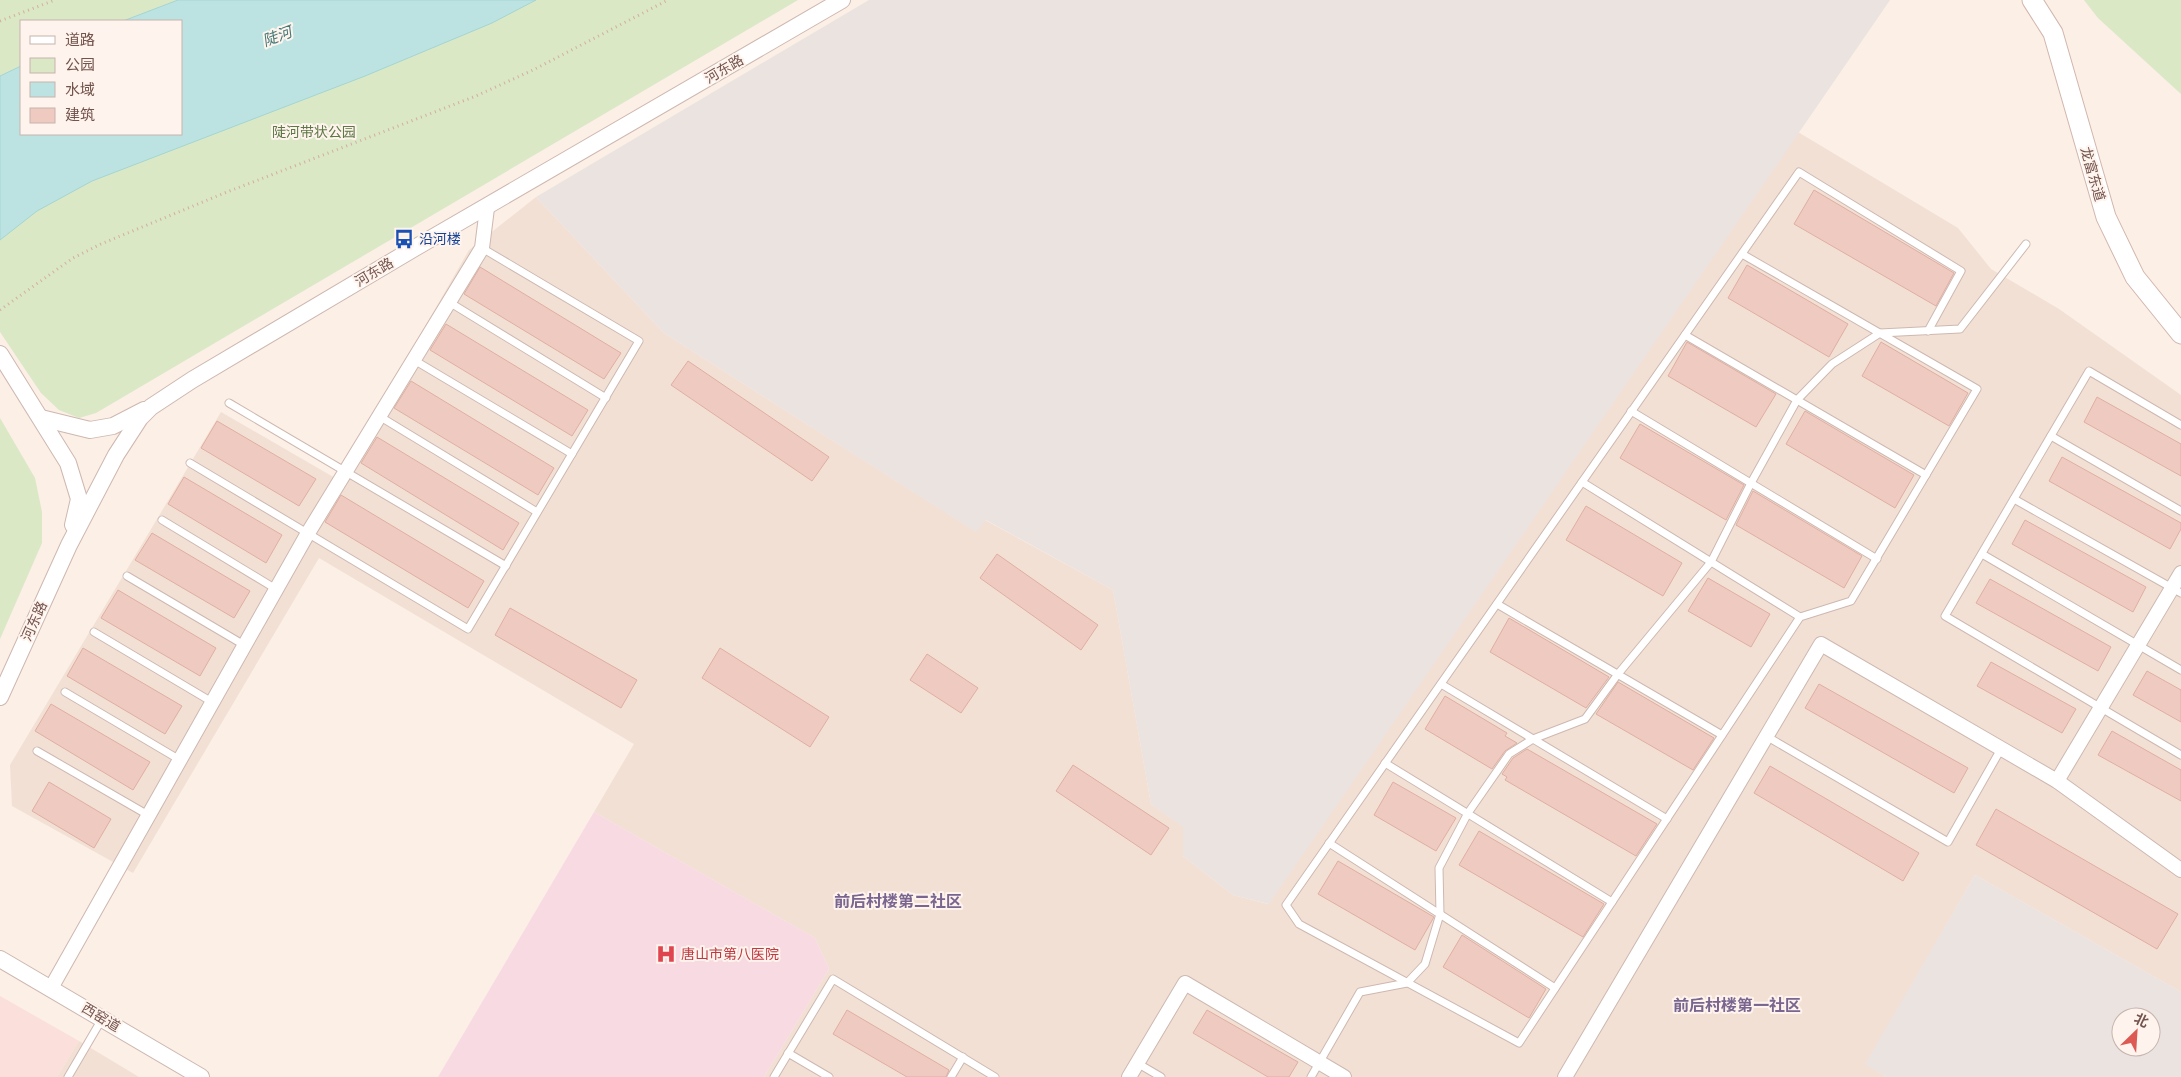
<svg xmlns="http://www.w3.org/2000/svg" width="2181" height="1077" viewBox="0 0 2181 1077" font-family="Arial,'Noto Sans SC',sans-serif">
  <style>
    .residential { fill: #f2e0d5 }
    .commercial { fill: #fadfdb }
    .industrial { fill: #ebe3e0; fill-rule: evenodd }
    .medical { fill: #f8dae3 }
    .green { fill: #dae8c6; fill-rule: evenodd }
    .water { fill: #bce3e2; stroke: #a3d5d3 }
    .building { fill: #efcac0; stroke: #e0aea1 }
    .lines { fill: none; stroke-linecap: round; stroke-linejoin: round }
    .service-casing { stroke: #ceb8b0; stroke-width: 9 }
    .minor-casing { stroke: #ceb8b0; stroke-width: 16 }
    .tertiary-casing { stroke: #ceb8b0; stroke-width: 18 }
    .secondary-casing { stroke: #d1b7ae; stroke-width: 21 }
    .path { stroke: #d4ada3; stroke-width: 3; stroke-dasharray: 1 4; stroke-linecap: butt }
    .service { stroke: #fff; stroke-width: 7 }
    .minor { stroke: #fff; stroke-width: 14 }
    .tertiary { stroke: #fff; stroke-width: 16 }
    .secondary { stroke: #fff; stroke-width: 19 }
    .labels { text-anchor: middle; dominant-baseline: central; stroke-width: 4; stroke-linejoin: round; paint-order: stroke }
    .street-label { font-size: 14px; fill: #73534d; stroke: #fef4ed }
    .park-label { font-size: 14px; fill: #5e7845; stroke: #fef4ed }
    .transit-label { font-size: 14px; fill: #164399; stroke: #fef4ed; text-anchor: start }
    .health-label { font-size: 14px; fill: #be3a42; stroke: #fef4ed; text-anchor: start }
    .water-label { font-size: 15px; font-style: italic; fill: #417776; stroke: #fef4ed }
    .quarter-label { font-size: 16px; font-weight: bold; fill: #79658f; stroke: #fef4ed }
  </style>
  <rect width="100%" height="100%" fill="#fbefe6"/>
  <!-- residential -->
  <g class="residential">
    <polygon points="1798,132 1958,228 1991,269 2059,309 2181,395 2181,992 1975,875 1866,1064 1886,1077 764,1077 829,969 815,938 594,812 634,744 319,558 133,873 12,806 10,765 221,412 342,482 415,344 469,250 536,197 664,333 975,531 985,520 1113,590 1151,804 1184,827 1183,856 1233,895 1268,904"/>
    <polygon points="79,1041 139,1077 57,1077"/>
  </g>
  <!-- commercial -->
  <polygon class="commercial" points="0,996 79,1041 57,1077 0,1077"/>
  <!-- industrial -->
  <g class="industrial">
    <polygon points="869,0 1890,0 1269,904 1233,895 1183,856 1183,827 1151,804 1113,590 986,520 976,532 664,333 536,197"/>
    <path d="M1975 875 2181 992V1077H1886L1865 1064ZM2121 1017H2151V1047H2121Z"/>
  </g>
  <!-- medical -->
  <polygon class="medical" points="594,812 815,938 829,969 764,1077 438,1077"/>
  <!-- green -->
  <g class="green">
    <path d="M0 0H798L96 413 79 418 59 410 41 393 0 332ZM21 21H181V134H21Z"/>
    <polygon points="2084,0 2181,0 2181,94 2098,18"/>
    <polygon points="0,418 35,478 42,512 42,543 0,639"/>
  </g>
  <!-- water -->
  <polygon class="water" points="178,0 536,0 492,23 365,76 92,181 37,211 0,240 0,76 21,66 21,134 181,134 181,21 123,21"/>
  <!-- building -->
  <g class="building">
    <polygon points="1814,190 1954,273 1936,306 1794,224"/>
    <polygon points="1747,265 1848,324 1829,357 1728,298"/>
    <polygon points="480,267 621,353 604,379 464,294"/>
    <polygon points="446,324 588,410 572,436 430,350"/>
    <polygon points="1687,342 1776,394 1756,427 1668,376"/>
    <polygon points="1881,342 1968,393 1949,426 1862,376"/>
    <polygon points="688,361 829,457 812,481 671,385"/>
    <polygon points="411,381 554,468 538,495 394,408"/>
    <polygon points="2097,397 2181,444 2181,476 2084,422"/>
    <polygon points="1805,411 1914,475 1895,508 1786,444"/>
    <polygon points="217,421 316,479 299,506 201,448"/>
    <polygon points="1640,424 1744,485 1726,520 1620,458"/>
    <polygon points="377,437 519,523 503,550 361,463"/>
    <polygon points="2062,457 2181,523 2181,529 2170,549 2049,481"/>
    <polygon points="184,477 282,535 266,563 168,504"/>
    <polygon points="1753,491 1862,556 1844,588 1736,525"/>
    <polygon points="341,495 484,581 468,608 325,522"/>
    <polygon points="1586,506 1682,563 1663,596 1566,540"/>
    <polygon points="2025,520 2146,587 2133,612 2012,544"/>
    <polygon points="152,533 250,591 234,618 135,560"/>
    <polygon points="997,554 1098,625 1081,650 980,578"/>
    <polygon points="1708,578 1770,614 1751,647 1688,611"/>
    <polygon points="1990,579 2111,647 2098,671 1976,603"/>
    <polygon points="118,590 216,648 200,676 101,618"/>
    <polygon points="510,608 637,680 621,708 495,635"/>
    <polygon points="1509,618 1609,677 1586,708 1490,652"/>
    <polygon points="83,648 182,706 165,734 67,676"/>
    <polygon points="720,648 829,717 810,747 702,678"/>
    <polygon points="927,654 978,688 961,713 910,680"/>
    <polygon points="1991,662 2076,709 2062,733 1977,686"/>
    <polygon points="2147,671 2181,690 2181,722 2133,695"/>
    <polygon points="1618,682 1714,738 1693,770 1596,714"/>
    <polygon points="1819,684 1968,768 1954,793 1805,708"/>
    <polygon points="1445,696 1507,733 1505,736 1517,743 1505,751 1492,769 1425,729"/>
    <polygon points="51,704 150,762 133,790 35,731"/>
    <polygon points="2112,731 2181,770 2181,801 2098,755"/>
    <polygon points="1527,749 1657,824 1636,856 1505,780 1507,777 1502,774 1513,758"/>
    <polygon points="1073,765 1169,828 1151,855 1056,791"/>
    <polygon points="1770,766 1919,853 1903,881 1754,793"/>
    <polygon points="49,782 111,819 94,848 32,811"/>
    <polygon points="1393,782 1456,818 1436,851 1374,815"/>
    <polygon points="1996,809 2178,914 2157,949 1976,845"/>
    <polygon points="1479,831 1604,904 1583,937 1459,865"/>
    <polygon points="1338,861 1434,917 1415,950 1318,894"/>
    <polygon points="1462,935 1546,989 1529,1018 1443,967"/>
    <polygon points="847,1010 949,1070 946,1077 907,1077 833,1034"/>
    <polygon points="1207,1010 1298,1062 1289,1077 1268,1077 1193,1033"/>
  </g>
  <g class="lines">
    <defs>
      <g id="service">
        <polyline points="1742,254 1977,389 1851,601 1800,617 1519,1043 1299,924 1286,905 1799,172 1961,271 1928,331"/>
        <polyline points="449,302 606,398"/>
        <polyline points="1685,335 1926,475"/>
        <polyline points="414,360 572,454"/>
        <polyline points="229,403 506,566"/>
        <polyline points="1631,411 1877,559"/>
        <polyline points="379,416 537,512"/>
        <polyline points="2181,425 2089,371 1945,616 2181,755"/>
        <polyline points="2051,436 2181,511"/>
        <polyline points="190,463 468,629 639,341 482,248"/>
        <polyline points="1582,482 1800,617"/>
        <polyline points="2014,499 2181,593"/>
        <polyline points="162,520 276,589"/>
        <polyline points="1982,554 2181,670"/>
        <polyline points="127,576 244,645"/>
        <polyline points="1497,604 1722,735"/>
        <polyline points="94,632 212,702"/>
        <polyline points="1441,684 1667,819"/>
        <polyline points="65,692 180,760"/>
        <polyline points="1766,736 1948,842 2001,749"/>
        <polyline points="37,751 148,815"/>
        <polyline points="1385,763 1612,902"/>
        <polyline points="1329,843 1555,988"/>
        <polyline points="788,1053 829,1077"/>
        <polyline points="1137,1063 1161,1077"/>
        <polyline points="68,1077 102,1019"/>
        <polyline points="774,1077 833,979 995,1077"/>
        <polyline points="951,1077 963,1057"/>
        <polyline points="1311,1077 1360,992 1407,983 1425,964 1440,914 1439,868 1468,813 1509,754 1533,739 1585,719 1618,674 1711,562 1751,483 1797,400 1832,364 1880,333 1960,329 2026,244"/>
      </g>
      <g id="minor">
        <polyline points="2057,781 2181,573"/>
        <polyline points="51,988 308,533 482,248 487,208"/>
        <polyline points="1129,1077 1185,983 1344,1077"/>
        <polyline points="1565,1077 1821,644 2057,781 2181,870"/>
      </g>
      <g id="tertiary">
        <polyline points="0,354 68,463 79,499 73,525"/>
        <polyline points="41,418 90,430 113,426 144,410"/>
        <polyline points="0,697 69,545 116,455 140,418 151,407 192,380 413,249 842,0"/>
        <polyline points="0,959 201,1077"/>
      </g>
      <polyline id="secondary" points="2032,0 2053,33 2106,217 2135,277 2181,334"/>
    </defs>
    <!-- service casing -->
    <use href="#service" class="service-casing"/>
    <!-- minor casing -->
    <use href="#minor" class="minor-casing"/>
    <!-- tertiary casing -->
    <use href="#tertiary" class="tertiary-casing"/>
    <!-- secondary casing -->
    <use href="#secondary" class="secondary-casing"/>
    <!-- path -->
    <g class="path">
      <polyline points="0,21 55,0"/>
      <polyline points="0,310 73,258 101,244 227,192 476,96 533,70 668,0"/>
    </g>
    <!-- service -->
    <use href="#service" class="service"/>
    <!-- minor -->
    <use href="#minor" class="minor"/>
    <!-- tertiary -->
    <use href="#tertiary" class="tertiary"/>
    <!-- secondary -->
    <use href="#secondary" class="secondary"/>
  </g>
  <!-- icons -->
  <defs>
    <symbol id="bus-bare" viewBox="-9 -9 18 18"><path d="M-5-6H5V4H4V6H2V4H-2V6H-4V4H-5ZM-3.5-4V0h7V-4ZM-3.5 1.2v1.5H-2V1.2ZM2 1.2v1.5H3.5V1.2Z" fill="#1a4fb4" stroke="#fef4ed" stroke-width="2.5" paint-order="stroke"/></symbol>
    <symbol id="hospital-bare" viewBox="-9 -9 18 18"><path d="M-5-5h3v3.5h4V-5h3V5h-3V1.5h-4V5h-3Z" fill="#e0444e" stroke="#fef4ed" stroke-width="2.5" paint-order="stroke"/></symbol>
  </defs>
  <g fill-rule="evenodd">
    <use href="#bus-bare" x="390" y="225" width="28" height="28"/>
    <use href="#hospital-bare" x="652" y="940" width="28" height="28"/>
  </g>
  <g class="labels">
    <!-- street labels -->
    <g class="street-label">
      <text transform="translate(724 69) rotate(-30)">河东路</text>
      <text transform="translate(2093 174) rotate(74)">龙富东道</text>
      <text transform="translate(374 272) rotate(-31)">河东路</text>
      <text transform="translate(34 621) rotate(-66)">河东路</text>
      <text transform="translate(101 1017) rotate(31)">西窑道</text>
    </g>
    <!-- park labels -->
    <g class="park-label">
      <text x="314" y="132">陡河带状公园</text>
    </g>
    <!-- transit labels -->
    <g class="transit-label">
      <text x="419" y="239">沿河楼</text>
    </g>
    <!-- health labels -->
    <g class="health-label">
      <text x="681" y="954">唐山市第八医院</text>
    </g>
    <!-- water labels -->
    <g class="water-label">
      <text transform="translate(277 36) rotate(-21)">陡河</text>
    </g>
    <!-- quarter labels -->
    <g class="quarter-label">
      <text x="898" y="901">前后村楼第二社区</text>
      <text x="1737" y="1005">前后村楼第一社区</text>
    </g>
  </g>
  <!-- legend -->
  <rect x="20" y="20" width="162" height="115" fill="#fef4ed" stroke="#c6b4ad"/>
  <rect x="30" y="36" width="25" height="8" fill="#ffffff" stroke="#c6b4ad"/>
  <text x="65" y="45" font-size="15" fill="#73534d">道路</text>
  <rect x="30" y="58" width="25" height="15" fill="#dae8c6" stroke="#c6b4ad"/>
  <text x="65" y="70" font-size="15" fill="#73534d">公园</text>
  <rect x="30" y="82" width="25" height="15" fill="#bce3e2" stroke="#c6b4ad"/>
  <text x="65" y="95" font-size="15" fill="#73534d">水域</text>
  <rect x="30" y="108" width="25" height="15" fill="#efcac0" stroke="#c6b4ad"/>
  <text x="65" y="120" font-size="15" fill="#73534d">建筑</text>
  <!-- north arrow -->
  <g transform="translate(2136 1032) rotate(25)"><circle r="24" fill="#fef4ed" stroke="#c6b4ad"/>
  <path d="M0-4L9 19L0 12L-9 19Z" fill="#dd5953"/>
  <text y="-8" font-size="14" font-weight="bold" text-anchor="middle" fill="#73534d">北</text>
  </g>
</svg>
